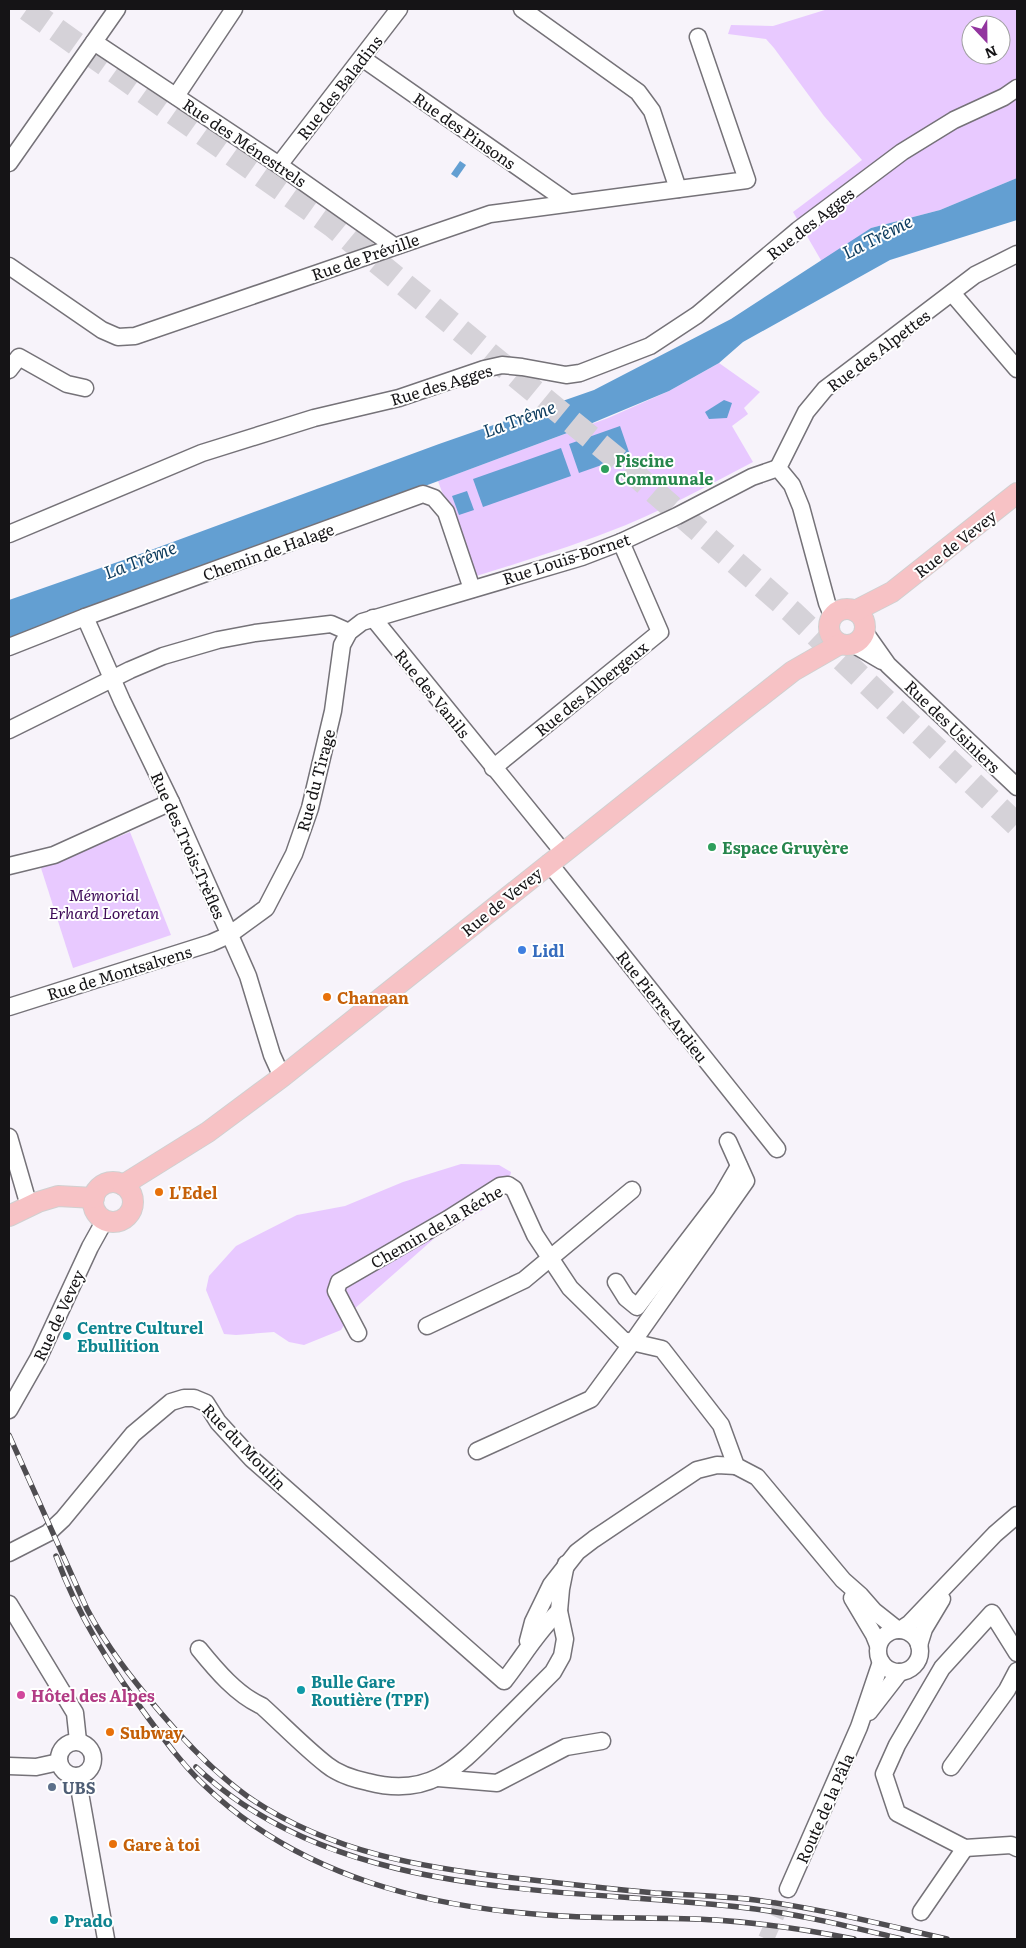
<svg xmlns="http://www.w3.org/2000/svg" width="1026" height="1948" viewBox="0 0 1026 1948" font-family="Literata,serif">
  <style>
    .green { fill: #e8c9ff; fill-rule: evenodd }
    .water { fill: #639fd2 }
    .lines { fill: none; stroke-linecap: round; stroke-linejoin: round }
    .minor-tunnel { stroke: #d5d2d8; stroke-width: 16; stroke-dasharray: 16 8; stroke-linecap: butt }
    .highway-tunnel { stroke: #d5d2d8; stroke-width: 24; stroke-dasharray: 24 12; stroke-linecap: butt }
    .minor-casing { stroke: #757278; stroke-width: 19 }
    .major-casing { stroke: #d0d0d0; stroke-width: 22 }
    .minor { stroke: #fff; stroke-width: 16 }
    .major { stroke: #f7c2c5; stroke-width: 20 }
    .rail-casing { stroke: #4f4d51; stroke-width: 5.5 }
    .rail { stroke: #fff; stroke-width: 4; stroke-dasharray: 11; stroke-linecap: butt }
    .leisure-dot { fill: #2e9e5b; stroke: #fff; stroke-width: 2 }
    .shop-dot { fill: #3f7fe0; stroke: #fff; stroke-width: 2 }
    .food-dot { fill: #e8710a; stroke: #fff; stroke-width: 2 }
    .culture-dot { fill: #0f9aa8; stroke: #fff; stroke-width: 2 }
    .hotel-dot { fill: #d1479c; stroke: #fff; stroke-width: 2 }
    .service-dot { fill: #5c6f8a; stroke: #fff; stroke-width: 2 }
    .labels { text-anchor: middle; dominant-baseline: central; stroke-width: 4; stroke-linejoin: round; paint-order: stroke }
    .street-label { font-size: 16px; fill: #151416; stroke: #fff }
    .leisure-label { font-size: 16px; font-weight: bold; fill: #27864d; stroke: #fff; text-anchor: start }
    .park-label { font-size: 16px; font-style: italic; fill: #3f0c59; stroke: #fff }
    .shop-label { font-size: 16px; font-weight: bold; fill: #366cbe; stroke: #fff; text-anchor: start }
    .food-label { font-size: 16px; font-weight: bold; fill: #c56008; stroke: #fff; text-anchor: start }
    .culture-label { font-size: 16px; font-weight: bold; fill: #0d838f; stroke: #fff; text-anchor: start }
    .hotel-label { font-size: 16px; font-weight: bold; fill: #b23c85; stroke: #fff; text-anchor: start }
    .service-label { font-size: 16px; font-weight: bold; fill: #4e5e75; stroke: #fff; text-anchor: start }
    .water-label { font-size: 18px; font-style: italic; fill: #0d3c5e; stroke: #fff }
  </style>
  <rect width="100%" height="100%" fill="#f7f3fa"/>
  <!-- green -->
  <g class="green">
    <path d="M828 9H1017V178L940 210 871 228 822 262 793 212 862 160 824 116 774 48 766 39 728 34 731 25 773 26ZM971 25H1001V55H971Z"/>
    <path d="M719 363 760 392 744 408 748 414 732 426 753 462C711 484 669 507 626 525 576 545 525 561 473 577L438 481 608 418 669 391Z"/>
    <polygon points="130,832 171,935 73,968 41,868"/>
    <polygon points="461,1164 499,1165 511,1172 508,1185 491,1205 437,1236 353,1310 341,1330 304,1345 289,1342 274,1332 236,1335 224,1334 206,1290 209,1276 236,1246 297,1215 345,1206 403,1182"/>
  </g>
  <!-- water -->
  <g class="water">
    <polygon points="460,161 466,165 457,178 451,174"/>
    <polygon points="1017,178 1017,220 890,260 743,342 719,363 669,391 578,429 9,641 9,600 132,557 439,444 594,390 731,319 871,228 940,210"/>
    <polygon points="724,400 732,403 727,418 709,419 705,412"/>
    <polygon points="620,426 630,455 579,473 569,444"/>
    <polygon points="561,448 571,476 483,507 473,479"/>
    <polygon points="467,491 474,510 459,515 452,496"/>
  </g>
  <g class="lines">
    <!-- minor-tunnel -->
    <polyline class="minor-tunnel" points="766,1939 788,1889"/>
    <!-- highway-tunnel -->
    <polyline class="highway-tunnel" points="27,9 333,226 617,459 792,612 1017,825"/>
    <defs>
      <g id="minor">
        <polyline points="522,9 638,92 652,111 678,189"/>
        <polyline points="94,42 279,165 394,246"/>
        <polyline points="362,58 568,202"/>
        <polyline points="176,96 234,9"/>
        <polyline points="9,163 117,9"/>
        <polyline points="279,165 399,9"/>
        <polyline points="9,266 102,330 118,337 135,336 490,214 747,180 698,37"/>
        <polyline points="952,293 1017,369"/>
        <polyline points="9,370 19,357 67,384 85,388"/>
        <polyline points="9,534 202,453 314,418 399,398 484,369 502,365 522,367 566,375 580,373 650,346 697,315 798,230 902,152 954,120 1004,97 1017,88"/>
        <polyline points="85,617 122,701 171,802 248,976 272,1055 282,1077"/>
        <polyline points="833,617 827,603 801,507 792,485 778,468 806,412 825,389 975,275 1017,254"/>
        <polyline points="373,618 563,852"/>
        <polyline points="864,631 888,665 1017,787"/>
        <polyline points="853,644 882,661"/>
        <polyline points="9,647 85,617 423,494 434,498 446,512 472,589"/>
        <polyline points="9,730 130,670 163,656 218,640 255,633 331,624 349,632"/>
        <polyline points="493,768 660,632 621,542"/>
        <polyline points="549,863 777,1149"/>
        <polyline points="9,866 54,855 171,802"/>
        <polyline points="9,1007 211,943 229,935 266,908 294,854 310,808 333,711 342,645 349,632 362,622 582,557 621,542 677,516 752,477 778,468"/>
        <polyline points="9,1137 29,1206"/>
        <polyline points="616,1282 626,1298 637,1307 721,1197 739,1166"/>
        <polyline points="427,1326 524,1280 632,1190"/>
        <polyline points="358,1333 336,1291 339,1282 448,1219 500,1186 508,1185 514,1189 535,1235 570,1288 623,1340 662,1349 721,1425 736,1466 757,1477 843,1580 860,1595 874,1611 898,1630"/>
        <polyline points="9,1410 38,1359 90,1247 105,1220"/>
        <polyline points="477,1451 591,1399 632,1343 746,1181 728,1141"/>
        <path d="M9 1553 48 1533 63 1519 133 1434 171 1402 184 1398H194L206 1403 218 1422 252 1459 504 1681C523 1657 536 1633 559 1611"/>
        <polyline points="852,1598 874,1635 878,1645"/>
        <polyline points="9,1604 75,1713 78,1741"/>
        <circle cx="899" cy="1651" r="21"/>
        <polyline points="900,1630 909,1624 995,1534 1017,1515"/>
        <polyline points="528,1641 533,1622 551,1585 577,1552 594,1539 697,1470 717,1465 736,1466"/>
        <polyline points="919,1645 924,1629 942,1599"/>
        <path d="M199 1649C216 1670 237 1695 262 1706 283 1725 304 1747 327 1765 338 1774 354 1779 368 1782 429 1798 457 1768 496 1729 515 1710 534 1691 553 1672L562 1656 565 1639 559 1611 561 1589 566 1564"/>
        <polyline points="1017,1653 992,1613 942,1668 897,1745 884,1774 897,1813 965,1848 1011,1845 1017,1848"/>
        <polyline points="869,1712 900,1672"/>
        <circle cx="76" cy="1759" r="17"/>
        <polyline points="9,1766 36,1767 59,1762"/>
        <polyline points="951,1767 1007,1690 1017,1671"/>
        <polyline points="77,1776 106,1939"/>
        <polyline points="438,1778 497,1783 566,1747 602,1741"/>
        <polyline points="788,1889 859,1727 881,1662"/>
        <polyline points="921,1912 965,1848"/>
      </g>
      <g id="major">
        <circle cx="847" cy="627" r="18"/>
        <polyline points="855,611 892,592 1017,493"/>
        <circle cx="113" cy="1202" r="20"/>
        <polyline points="123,1185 208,1132 282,1077 729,721 793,671 840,644"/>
        <polyline points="9,1216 38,1202 58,1196 94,1198"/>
      </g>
    </defs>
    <!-- minor casing -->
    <use href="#minor" class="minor-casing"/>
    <!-- major casing -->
    <use href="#major" class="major-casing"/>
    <!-- minor -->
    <use href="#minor" class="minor"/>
    <!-- major -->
    <use href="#major" class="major"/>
    <defs>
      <g id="rail">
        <path d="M9 1435 87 1609C107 1647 132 1679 160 1712 186 1743 214 1772 247 1796 329 1853 427 1869 524 1879 567 1884 611 1889 655 1893 685 1895 716 1896 747 1899 815 1907 880 1924 947 1939"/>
        <path d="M56 1556C78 1616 111 1668 149 1719 166 1742 183 1765 204 1785 301 1878 432 1909 562 1916 613 1919 665 1917 716 1920 762 1923 808 1930 854 1939"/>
        <path d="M196 1767C340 1903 563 1886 747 1908 800 1914 850 1927 902 1939"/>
      </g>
    </defs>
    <!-- rail casing -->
    <use href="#rail" class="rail-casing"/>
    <!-- rail -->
    <use href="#rail" class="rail"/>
  </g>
  <!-- markers -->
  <g class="leisure-dot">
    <circle cx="605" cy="469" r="5"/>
    <circle cx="712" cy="847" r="5"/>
  </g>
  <circle class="shop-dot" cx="522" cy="950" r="5"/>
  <g class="food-dot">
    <circle cx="327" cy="997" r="5"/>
    <circle cx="159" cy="1192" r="5"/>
    <circle cx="110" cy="1732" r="5"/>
    <circle cx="113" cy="1844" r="5"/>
  </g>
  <g class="culture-dot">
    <circle cx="67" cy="1336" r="5"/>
    <circle cx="301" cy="1690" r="5"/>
    <circle cx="54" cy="1920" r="5"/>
  </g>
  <circle class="hotel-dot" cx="21" cy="1695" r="5"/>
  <circle class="service-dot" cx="52" cy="1787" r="5"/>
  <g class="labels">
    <!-- street labels -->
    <g class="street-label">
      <text transform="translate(339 87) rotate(-52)">Rue des Baladins</text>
      <text transform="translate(465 130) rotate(35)">Rue des Pinsons</text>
      <text transform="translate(245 142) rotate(34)">Rue des Ménestrels</text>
      <text transform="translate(810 223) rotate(-38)">Rue des Agges</text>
      <text transform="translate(365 256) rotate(-19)">Rue de Préville</text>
      <text transform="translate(878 350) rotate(-37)">Rue des Alpettes</text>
      <text transform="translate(441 384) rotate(-17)">Rue des Agges</text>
      <text transform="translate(955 543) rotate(-38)">Rue de Vevey</text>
      <text transform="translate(268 551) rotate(-20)">Chemin de Halage</text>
      <text transform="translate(566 558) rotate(-18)">Rue Louis-Bornet</text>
      <text transform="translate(591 688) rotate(-39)">Rue des Albergeux</text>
      <text transform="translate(433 693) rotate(51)">Rue des Vanils</text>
      <text transform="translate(953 726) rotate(44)">Rue des Usiniers</text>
      <text transform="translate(315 780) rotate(-75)">Rue du Tirage</text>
      <text transform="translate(189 845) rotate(66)">Rue des Trois-Trèfles</text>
      <text transform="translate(501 901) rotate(-39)">Rue de Vevey</text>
      <text transform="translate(119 972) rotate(-17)">Rue de Montsalvens</text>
      <text transform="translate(663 1006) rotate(52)">Rue Pierre-Ardieu</text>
      <text transform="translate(436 1226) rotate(-30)">Chemin de la Réche</text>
      <text transform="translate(58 1315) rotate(-65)">Rue de Vevey</text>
      <text transform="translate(245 1446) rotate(46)">Rue du Moulin</text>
      <text transform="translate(824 1808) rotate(-66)">Route de la Pâla</text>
    </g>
    <!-- leisure labels -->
    <g class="leisure-label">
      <text x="615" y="460">Piscine<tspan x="615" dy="18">Communale</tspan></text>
      <text x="722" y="847">Espace Gruyère</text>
    </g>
    <!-- park labels -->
    <g class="park-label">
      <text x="104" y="894">Mémorial<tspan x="104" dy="18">Erhard Loretan</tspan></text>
    </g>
    <!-- shop labels -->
    <g class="shop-label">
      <text x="532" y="950">Lidl</text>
    </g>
    <!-- food labels -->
    <g class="food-label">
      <text x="337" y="997">Chanaan</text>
      <text x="169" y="1192">L'Edel</text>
      <text x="120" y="1732">Subway</text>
      <text x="123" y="1844">Gare à toi</text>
    </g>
    <!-- culture labels -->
    <g class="culture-label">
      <text x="77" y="1327">Centre Culturel<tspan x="77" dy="18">Ebullition</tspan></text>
      <text x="311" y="1681">Bulle Gare<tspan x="311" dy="18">Routière (TPF)</tspan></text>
      <text x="64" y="1920">Prado</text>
    </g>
    <!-- hotel labels -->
    <g class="hotel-label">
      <text x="31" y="1695">Hôtel des Alpes</text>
    </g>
    <!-- service labels -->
    <g class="service-label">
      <text x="62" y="1787">UBS</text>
    </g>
    <!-- water labels -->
    <g class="water-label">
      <text transform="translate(877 236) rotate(-27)">La Trême</text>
      <text transform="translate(519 418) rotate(-20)">La Trême</text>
      <text transform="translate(140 559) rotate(-21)">La Trême</text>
    </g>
  </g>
  <!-- border -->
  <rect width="1026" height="1948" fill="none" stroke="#151416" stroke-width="20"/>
  <!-- north arrow -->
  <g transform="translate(986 40) rotate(158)"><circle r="24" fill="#ffffff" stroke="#a1a1a2"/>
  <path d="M0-4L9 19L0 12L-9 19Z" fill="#93359f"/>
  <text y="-8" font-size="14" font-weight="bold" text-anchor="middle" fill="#151416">N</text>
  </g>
</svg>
